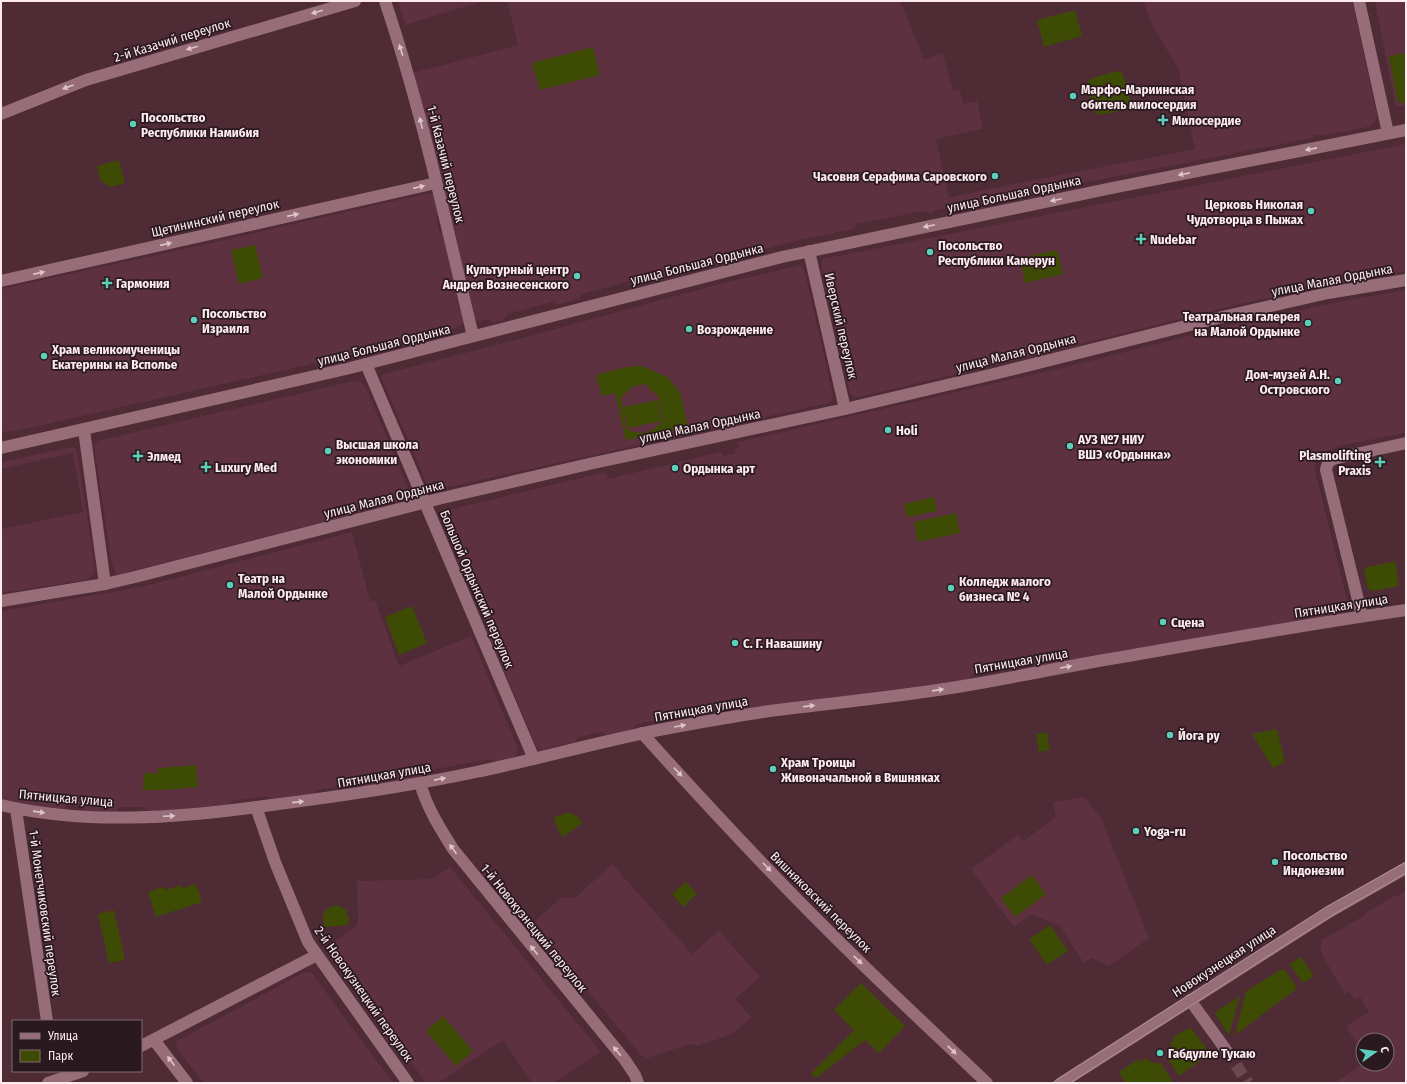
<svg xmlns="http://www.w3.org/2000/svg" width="1407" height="1084" viewBox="0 0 1407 1084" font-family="'Fira Sans Condensed',sans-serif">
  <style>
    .built { fill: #5d313f }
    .green { fill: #3e4b05; fill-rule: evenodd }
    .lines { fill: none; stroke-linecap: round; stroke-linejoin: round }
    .street-tunnel { stroke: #694852; stroke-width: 12; stroke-dasharray: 12 6; stroke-linecap: butt }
    .street { stroke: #966d78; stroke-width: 12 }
    .secondary { stroke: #966d78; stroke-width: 12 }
    .tram { stroke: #ac9198; stroke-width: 1 }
    .oneway { fill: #dec4cb }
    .poi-dot { fill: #5ccebb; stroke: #2a191e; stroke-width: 1.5 }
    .labels { text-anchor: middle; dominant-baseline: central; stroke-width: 3.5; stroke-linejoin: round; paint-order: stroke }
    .street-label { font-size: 13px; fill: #fdeaee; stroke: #2a191e }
    .poi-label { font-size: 13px; font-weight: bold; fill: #fdeaee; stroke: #2a191e; text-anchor: start }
  </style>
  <rect width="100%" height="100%" fill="#4f2b36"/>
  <!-- built -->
  <g class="built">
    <polygon points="398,1 484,1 405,25"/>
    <polygon points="507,1 900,1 924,59 943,53 953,91 960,90 963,104 977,101 983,129 936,139 949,198 993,188 1195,149 1178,68 1152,25 1143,1 1352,1 1377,116 1376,120 1371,126 1354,130 1322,136 1319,135 1315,135 1313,138 949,209 945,208 936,210 933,213 929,213 924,211 857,224 854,229 799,240 643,282 637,279 582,294 579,299 557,305 552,302 508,314 503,320 492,323 491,319 479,321 475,319 413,73 518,45"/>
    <polygon points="1375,1 1406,1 1406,105 1396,107"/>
    <polygon points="1406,144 1406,271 1343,282 1240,304 1057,350 859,397 853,397 850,393 821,264 822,259"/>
    <polygon points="429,193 433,195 438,213 436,218 439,231 444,235 456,284 455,289 459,308 463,312 466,323 455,328 347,356 16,431 6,432 1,431 1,289 202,245"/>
    <polygon points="800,265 804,269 833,395 832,400 829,403 435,490 429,487 427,484 381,377 383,374 493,346 723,283"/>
    <polygon points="1406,290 1406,433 1335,447 1325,452 1316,460 1315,463 1315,470 1348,604 1348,611 1343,613 1109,653 1035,667 1030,663 1006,668 1003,673 1001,673 996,670 973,674 969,679 964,680 734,711 729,707 676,716 673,721 657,724 652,721 637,724 633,729 606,735 601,732 578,737 575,742 541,750 536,746 486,628 489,628 444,511 606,472 608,479 721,452 723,456 735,453 734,449 739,448 738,442 1062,368 1244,322 1348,300"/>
    <polygon points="353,381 361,382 366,388 408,487 409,493 406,498 401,501 327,521 121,574 116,574 112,564 94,447 97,441"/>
    <polygon points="70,447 75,448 77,452 95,568 93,575 86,580 1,593 1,529 83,512 73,453 1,469 1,462"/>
    <polygon points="352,532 370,601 375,600 399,666 471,636 517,746 518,753 514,758 496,762 490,759 421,772 417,778 364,787 359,783 316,790 312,795 272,800 267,796 232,801 228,806 199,809 149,811 145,807 121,807 116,811 85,811 80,806 68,805 64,809 31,805 1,799 1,611 141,587"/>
    <polygon points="1084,797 1101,818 1149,938 1109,966 1092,958 1084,963 1059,925 1031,915 1014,927 971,869 1018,835 1023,841 1056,817 1053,802"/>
    <polygon points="612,864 692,954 719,931 760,977 735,999 752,1018 730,1035 697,1046 690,1044 647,1058 641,1055 534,926 535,921 562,897 575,898"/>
    <polygon points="450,867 601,1052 553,1083 532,1083 503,1040 438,1083 426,1083 328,946 358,925 357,881 432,879"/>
    <polygon points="1406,891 1406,1083 1335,1083 1363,1064 1387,1064 1387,1040 1363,1040 1363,1057 1362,1052 1346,1026 1369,1012 1360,997 1354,1000 1349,992 1345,994 1320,951 1322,940 1365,915 1365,913 1396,895 1397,896"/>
    <polygon points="305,972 312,973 393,1083 204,1083 176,1047 177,1041"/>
  </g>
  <!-- green -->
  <g class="green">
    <polygon points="1075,10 1082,36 1044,47 1037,20"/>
    <polygon points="593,47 600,75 540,90 532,63"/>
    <polygon points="1406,53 1406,103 1398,102 1389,56"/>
    <path d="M1117 71 1120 72 1123 74 1131 103 1130 107 1128 109 1101 115 1094 112 1087 86 1088 81 1092 78ZM1104 84 1110 85 1113 92 1109 97 1102 95 1100 89Z"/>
    <polygon points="119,160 125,183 111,187 100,180 97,166"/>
    <polygon points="255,245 263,278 239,284 231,250"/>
    <polygon points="1057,250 1063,274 1025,283 1020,258"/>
    <path d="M642 366 667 377 680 392 688 427 626 440 615 393 602 396 596 375 627 367ZM646 384 651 391 658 395 663 420C652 433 642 436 626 429L621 397 634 386Z"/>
    <polygon points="658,400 662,421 628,428 623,407"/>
    <polygon points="934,497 937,511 907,517 904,504"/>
    <polygon points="956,513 960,533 918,542 914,522"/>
    <polygon points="1395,561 1399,586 1374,591 1368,589 1364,568"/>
    <polygon points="412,606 427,643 399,655 385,617"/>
    <polygon points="1277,729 1285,762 1273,768 1252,734"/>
    <polygon points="1047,732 1050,750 1039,752 1036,734"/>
    <polygon points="196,765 198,787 165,790 143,790 144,773 158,773 158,768"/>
    <path d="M567 813C575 814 578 816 582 823L563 837 559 833 554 817Z"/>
    <polygon points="1032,875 1046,894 1015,917 1001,898"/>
    <polygon points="686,882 697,894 683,907 672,894"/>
    <polygon points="196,884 202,902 156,917 148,892 163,887 165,890 181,885 182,888"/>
    <path d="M337 905 346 910 349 920 348 925 325 927C320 917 324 907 337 905Z"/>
    <polygon points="114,910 125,960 109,963 98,914"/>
    <polygon points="1050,925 1068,951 1047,965 1029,939"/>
    <polygon points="1301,957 1314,976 1303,983 1290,964"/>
    <polygon points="1282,969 1285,970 1296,986 1295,990 1235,1035 1246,991"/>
    <polygon points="861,983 905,1026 879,1053 865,1040 816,1078 811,1074 854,1030 834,1010"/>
    <polygon points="1240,996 1229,1035 1215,1014 1218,1010"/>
    <polygon points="443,1016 473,1051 456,1066 426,1031"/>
    <path d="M1189 1028 1192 1029 1209 1052 1208 1055 1179 1076 1168 1059C1172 1054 1173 1049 1170 1043L1175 1040 1173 1037Z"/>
    <polygon points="1146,1058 1152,1063 1161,1063 1172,1081 1170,1083 1126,1083 1120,1074 1120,1071 1139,1059 1141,1062"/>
  </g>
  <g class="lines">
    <!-- street-tunnel -->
    <polyline class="street-tunnel" points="1226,1050 1248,1083"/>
    <!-- street -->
    <g class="street">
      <path d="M385 1C422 111 446 224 473 336"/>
      <polyline points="1359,1 1388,133"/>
      <polyline points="1,114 86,80 355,1"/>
      <polyline points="809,251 845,409"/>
      <polyline points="1,281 436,183"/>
      <polyline points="366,364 534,759"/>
      <polyline points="84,430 105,584"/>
      <polyline points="1,601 105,584 135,577 438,499 589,464 845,409 998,373 1222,317 1328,293 1406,280"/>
      <path d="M1362 616 1326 470C1327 464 1328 462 1333 459L1406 443"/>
      <path d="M642 733C712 811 783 887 858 960 900 1001 944 1042 987 1083"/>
      <path d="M420 783C427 808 440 828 453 849L625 1060 635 1075 638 1083"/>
      <polyline points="256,807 275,862 308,942 408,1083"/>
      <polyline points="16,809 47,1021"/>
      <polyline points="1190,1000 1226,1050"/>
      <polyline points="154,1040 187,1083"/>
      <polyline points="141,1046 317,955"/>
      <polyline points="48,1083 83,1071"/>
      <polyline points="1061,1083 1329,912 1406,868"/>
    </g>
    <!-- secondary -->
    <g class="secondary">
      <polyline points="1,448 350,368 782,257 1112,188 1406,130"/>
      <path d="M1 805C87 825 177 818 264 806 335 797 406 787 476 772 539 759 601 741 664 729 702 722 740 715 777 710 841 702 906 696 969 685 1016 677 1063 667 1110 659 1208 642 1307 624 1406 610"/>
    </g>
    <!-- tram -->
    <g class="tram">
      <polyline points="1052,1083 1326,907 1406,862"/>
      <polyline points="1070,1083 1331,916 1406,873"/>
    </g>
  </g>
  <!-- one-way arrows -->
  <defs><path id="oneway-solid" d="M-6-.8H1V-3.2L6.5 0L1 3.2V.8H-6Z"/></defs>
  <g class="oneway">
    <use href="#oneway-solid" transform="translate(317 12) rotate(164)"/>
    <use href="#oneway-solid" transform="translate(192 48) rotate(164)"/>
    <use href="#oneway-solid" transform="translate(401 50) rotate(-108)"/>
    <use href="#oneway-solid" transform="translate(68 87) rotate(160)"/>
    <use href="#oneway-solid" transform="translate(421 123) rotate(-104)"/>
    <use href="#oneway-solid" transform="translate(1311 149) rotate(169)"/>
    <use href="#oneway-solid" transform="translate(1184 174) rotate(169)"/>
    <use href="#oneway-solid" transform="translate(419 187) rotate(-13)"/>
    <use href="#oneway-solid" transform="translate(1056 200) rotate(168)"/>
    <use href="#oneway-solid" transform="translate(293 215) rotate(-13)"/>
    <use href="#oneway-solid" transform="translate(929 226) rotate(168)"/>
    <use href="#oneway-solid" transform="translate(166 244) rotate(-13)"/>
    <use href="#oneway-solid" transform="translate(39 273) rotate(-13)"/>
    <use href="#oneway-solid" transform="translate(1066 667) rotate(-10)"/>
    <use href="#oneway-solid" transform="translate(938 690) rotate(-8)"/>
    <use href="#oneway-solid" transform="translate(809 706) rotate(-7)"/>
    <use href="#oneway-solid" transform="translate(680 726) rotate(-10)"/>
    <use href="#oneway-solid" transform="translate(678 772) rotate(47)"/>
    <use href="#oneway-solid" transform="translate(440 779) rotate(-11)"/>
    <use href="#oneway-solid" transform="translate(298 802) rotate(-6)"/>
    <use href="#oneway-solid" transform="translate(39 812) rotate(8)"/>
    <use href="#oneway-solid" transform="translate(169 816) rotate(-3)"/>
    <use href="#oneway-solid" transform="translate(453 849) rotate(-125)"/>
    <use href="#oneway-solid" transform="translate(767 867) rotate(46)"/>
    <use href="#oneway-solid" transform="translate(534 950) rotate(-129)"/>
    <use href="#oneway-solid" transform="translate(858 960) rotate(44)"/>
    <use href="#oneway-solid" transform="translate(952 1050) rotate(43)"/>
    <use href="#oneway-solid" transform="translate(617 1051) rotate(-129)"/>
    <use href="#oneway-solid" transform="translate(171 1061) rotate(-127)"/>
  </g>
  <!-- markers -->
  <g class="poi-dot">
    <circle cx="1073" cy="96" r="4"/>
    <path d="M1161 114h4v4h4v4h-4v4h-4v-4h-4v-4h4z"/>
    <circle cx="133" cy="124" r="4"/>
    <circle cx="995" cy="176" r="4"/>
    <circle cx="1311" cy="211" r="4"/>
    <path d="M1139 233h4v4h4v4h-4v4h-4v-4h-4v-4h4z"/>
    <circle cx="930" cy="252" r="4"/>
    <circle cx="577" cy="276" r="4"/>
    <path d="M105 277h4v4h4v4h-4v4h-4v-4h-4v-4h4z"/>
    <circle cx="194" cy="320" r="4"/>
    <circle cx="1308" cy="323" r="4"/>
    <circle cx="689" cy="329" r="4"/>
    <circle cx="44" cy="356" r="4"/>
    <circle cx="1338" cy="381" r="4"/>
    <circle cx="888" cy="430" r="4"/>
    <circle cx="1070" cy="446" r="4"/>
    <circle cx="328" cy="451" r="4"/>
    <path d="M136 450h4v4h4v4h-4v4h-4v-4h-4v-4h4z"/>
    <path d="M1378 456h4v4h4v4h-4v4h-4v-4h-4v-4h4z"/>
    <path d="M204 461h4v4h4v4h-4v4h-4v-4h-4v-4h4z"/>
    <circle cx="675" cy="468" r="4"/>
    <circle cx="230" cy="585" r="4"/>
    <circle cx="951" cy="588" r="4"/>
    <circle cx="1163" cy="622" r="4"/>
    <circle cx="735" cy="643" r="4"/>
    <circle cx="1170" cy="735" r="4"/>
    <circle cx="773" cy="769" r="4"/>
    <circle cx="1136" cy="831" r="4"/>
    <circle cx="1275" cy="862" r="4"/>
    <circle cx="1160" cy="1053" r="4"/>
  </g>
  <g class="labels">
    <!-- street labels -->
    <g class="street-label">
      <text transform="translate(172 40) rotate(-17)">2-й Казачий переулок</text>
      <text transform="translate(446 164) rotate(76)">1-й Казачий переулок</text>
      <text transform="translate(1014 194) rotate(-12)">улица Большая Ордынка</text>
      <text transform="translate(215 218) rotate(-13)">Щетининский переулок</text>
      <text transform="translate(697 264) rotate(-14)">улица Большая Ордынка</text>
      <text transform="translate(1332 280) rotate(-11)">улица Малая Ордынка</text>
      <text transform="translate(841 326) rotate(77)">Иверский переулок</text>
      <text transform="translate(384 345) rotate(-14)">улица Большая Ордынка</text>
      <text transform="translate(1016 353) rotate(-14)">улица Малая Ордынка</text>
      <text transform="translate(700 426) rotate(-12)">улица Малая Ордынка</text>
      <text transform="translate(384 499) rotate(-14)">улица Малая Ордынка</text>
      <text transform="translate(477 589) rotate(67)">Большой Ордынский переулок</text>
      <text transform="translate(1341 606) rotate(-9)">Пятницкая улица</text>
      <text transform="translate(1021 661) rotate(-10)">Пятницкая улица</text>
      <text transform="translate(701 709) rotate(-10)">Пятницкая улица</text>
      <text transform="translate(384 775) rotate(-10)">Пятницкая улица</text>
      <text transform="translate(66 798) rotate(5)">Пятницкая улица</text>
      <text transform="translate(821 902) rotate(45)">Вишняковский переулок</text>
      <text transform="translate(45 913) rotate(82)">1-й Монетчиковский переулок</text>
      <text transform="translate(534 928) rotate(51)">1-й Новокузнецкий переулок</text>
      <text transform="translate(1224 961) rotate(-33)">Новокузнецкая улица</text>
      <text transform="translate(364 994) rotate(55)">2-й Новокузнецкий переулок</text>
    </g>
    <!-- poi labels -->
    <g class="poi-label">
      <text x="1081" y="89">Марфо-Мариинская<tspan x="1081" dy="15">обитель милосердия</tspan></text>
      <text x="141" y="117">Посольство<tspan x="141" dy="15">Республики Намибия</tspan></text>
      <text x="1172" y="120">Милосердие</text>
      <text x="987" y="176" text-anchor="end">Часовня Серафима Саровского</text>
      <text x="1303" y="204" text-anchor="end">Церковь Николая<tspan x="1303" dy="15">Чудотворца в Пыжах</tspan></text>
      <text x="1150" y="239">Nudebar</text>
      <text x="938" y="245">Посольство<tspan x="938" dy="15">Республики Камерун</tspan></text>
      <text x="569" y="269" text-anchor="end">Культурный центр<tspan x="569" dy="15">Андрея Вознесенского</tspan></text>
      <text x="116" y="283">Гармония</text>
      <text x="202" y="313">Посольство<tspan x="202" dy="15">Израиля</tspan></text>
      <text x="1300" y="316" text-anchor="end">Театральная галерея<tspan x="1300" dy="15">на Малой Ордынке</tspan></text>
      <text x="697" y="329">Возрождение</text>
      <text x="52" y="349">Храм великомученицы<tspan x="52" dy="15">Екатерины на Всполье</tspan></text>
      <text x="1330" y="374" text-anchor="end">Дом-музей А.Н.<tspan x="1330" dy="15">Островского</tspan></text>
      <text x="896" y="430">Holi</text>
      <text x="1078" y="439">АУЗ №7 НИУ<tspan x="1078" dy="15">ВШЭ «Ордынка»</tspan></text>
      <text x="336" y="444">Высшая школа<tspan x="336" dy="15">экономики</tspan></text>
      <text x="1371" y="455" text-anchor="end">Plasmolifting<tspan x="1371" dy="15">Praxis</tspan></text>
      <text x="147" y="456">Элмед</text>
      <text x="215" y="467">Luxury Med</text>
      <text x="683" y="468">Ордынка арт</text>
      <text x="238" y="578">Театр на<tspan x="238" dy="15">Малой Ордынке</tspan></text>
      <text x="959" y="581">Колледж малого<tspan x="959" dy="15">бизнеса № 4</tspan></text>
      <text x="1171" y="622">Сцена</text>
      <text x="743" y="643">С. Г. Навашину</text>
      <text x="1178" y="735">Йога ру</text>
      <text x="781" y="762">Храм Троицы<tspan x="781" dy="15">Живоначальной в Вишняках</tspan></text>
      <text x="1144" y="831">Yoga-ru</text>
      <text x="1283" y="855">Посольство<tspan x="1283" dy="15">Индонезии</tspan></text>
      <text x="1168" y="1053">Габдулле Тукаю</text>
    </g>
  </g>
  <!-- border -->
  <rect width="1407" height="1084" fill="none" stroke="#fdeaee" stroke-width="4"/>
  <!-- legend -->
  <rect x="12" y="1020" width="130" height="52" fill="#2a191e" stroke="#7e6d71"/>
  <rect x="20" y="1033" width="20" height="6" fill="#966d78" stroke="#7e6d71"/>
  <text x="48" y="1040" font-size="12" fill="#fdeaee">Улица</text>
  <rect x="20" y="1050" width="20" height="12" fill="#3e4b05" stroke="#7e6d71"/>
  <text x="48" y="1060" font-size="12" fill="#fdeaee">Парк</text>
  <!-- north arrow -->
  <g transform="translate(1375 1052) rotate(76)"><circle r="19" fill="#2a191e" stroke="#7e6d71"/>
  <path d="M0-3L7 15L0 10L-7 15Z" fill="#5ccebb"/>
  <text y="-6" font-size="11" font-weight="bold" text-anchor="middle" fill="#fdeaee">С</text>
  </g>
</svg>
